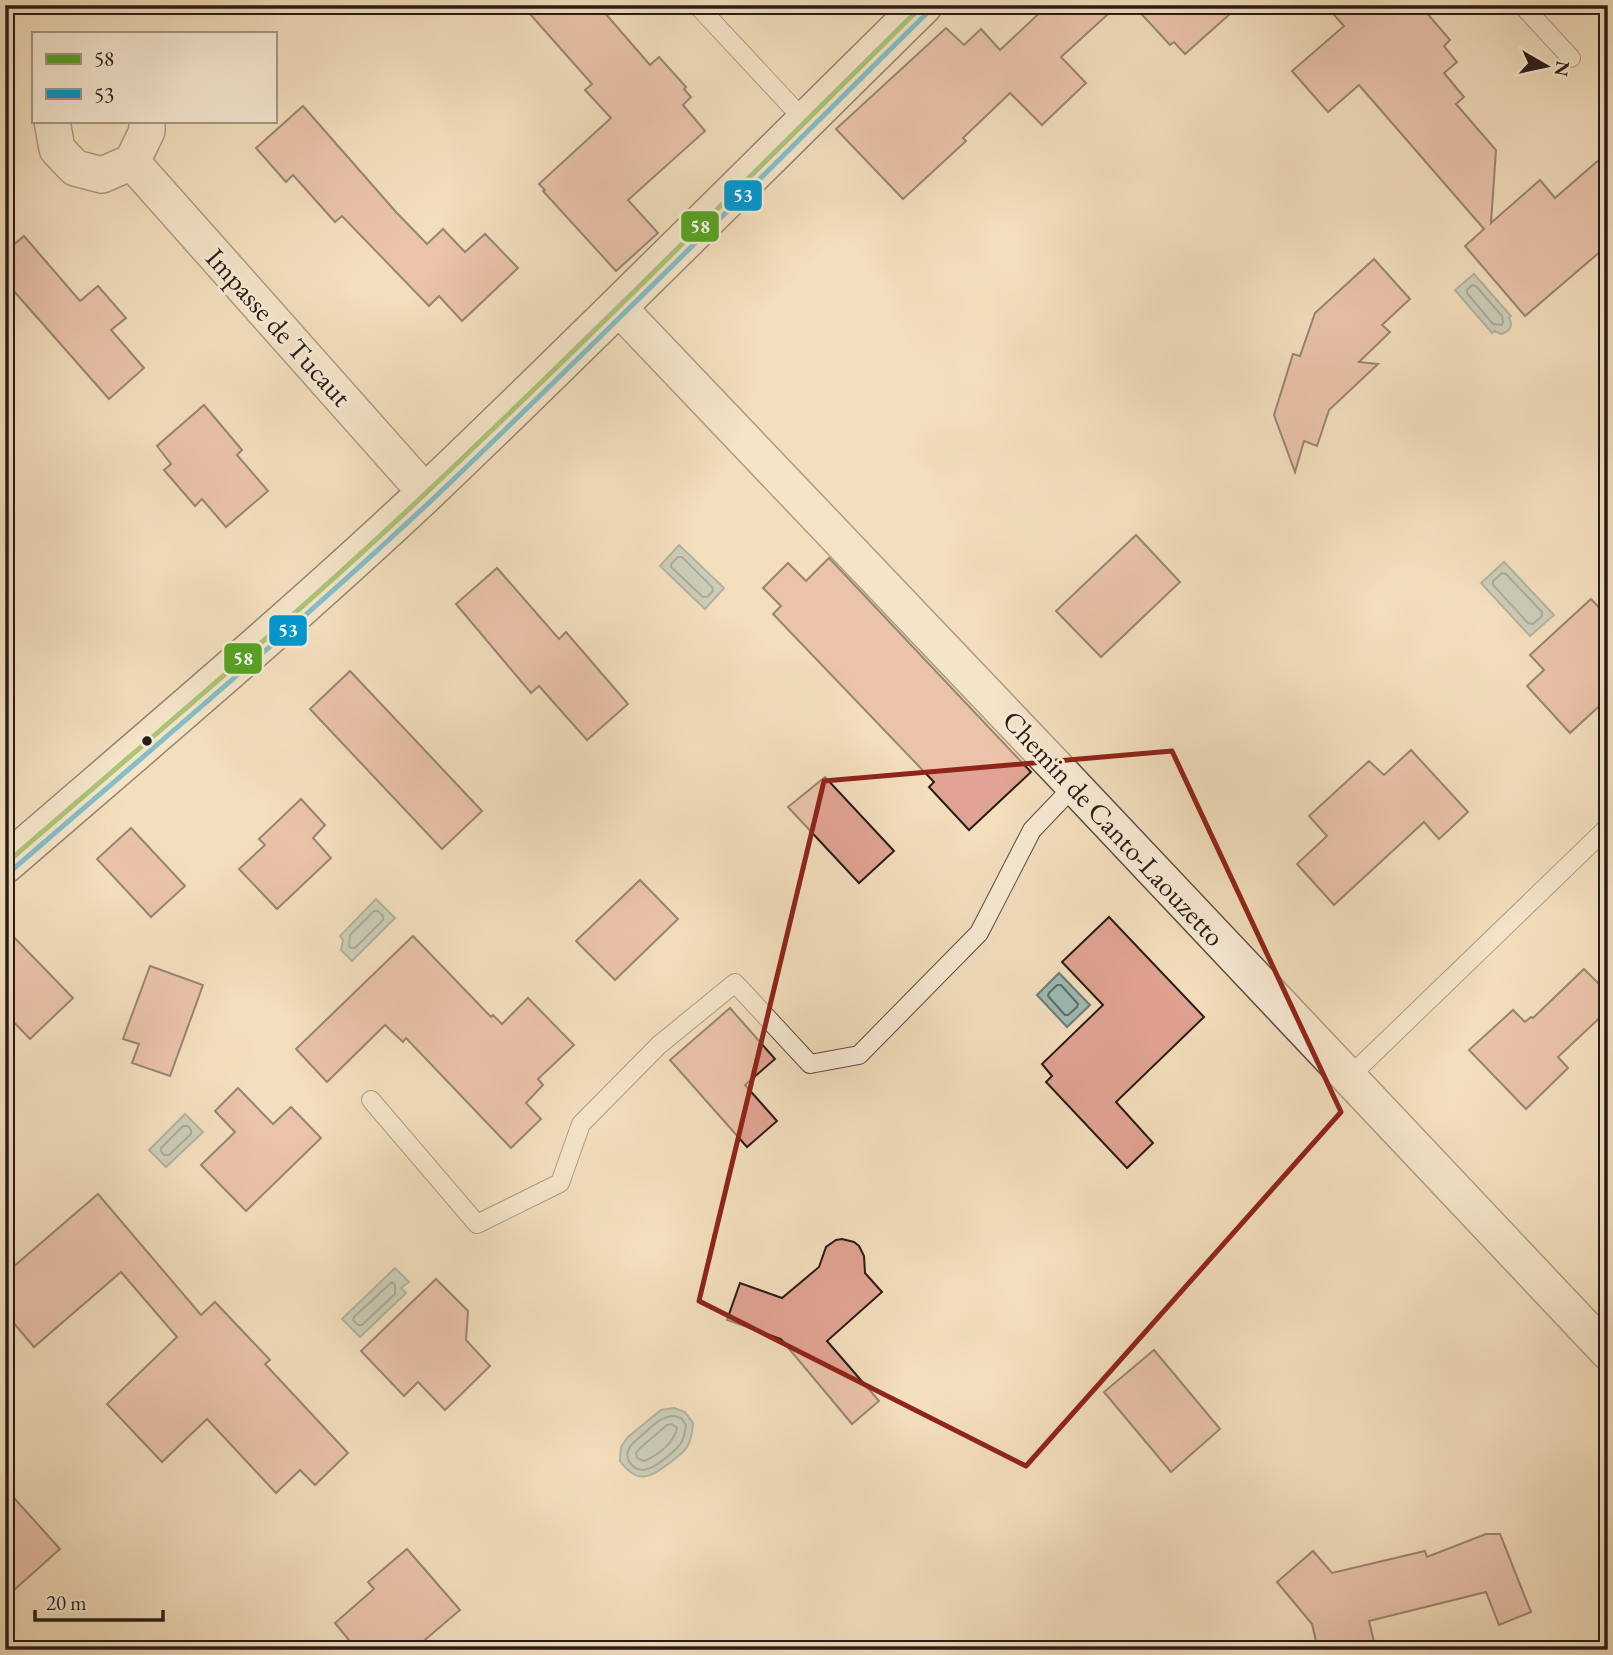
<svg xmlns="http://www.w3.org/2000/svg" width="1613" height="1655" viewBox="0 0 1613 1655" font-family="'EB Garamond',serif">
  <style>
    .water { fill: #9cbbb6; stroke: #6e7b77; stroke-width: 2 }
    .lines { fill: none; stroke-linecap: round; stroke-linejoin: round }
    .shore { stroke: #626c67; stroke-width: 2 }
    .building { fill: #e1a393; stroke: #281c18; stroke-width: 2 }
    .lane-casing { stroke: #5b4c41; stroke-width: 20 }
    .street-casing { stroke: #5b4c41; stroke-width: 38 }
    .secondary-casing { stroke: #281c18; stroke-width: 41 }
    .lane { stroke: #f7ead4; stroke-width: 18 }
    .street { stroke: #f7ead4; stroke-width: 35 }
    .secondary { stroke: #f7ead4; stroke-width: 38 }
    .bus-1-casing { stroke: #f7ead4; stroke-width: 10 }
    .bus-2-casing { stroke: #f7ead4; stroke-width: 10 }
    .bus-1 { stroke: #56a524; stroke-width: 5 }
    .bus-2 { stroke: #0098d4; stroke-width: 5 }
    .marked { fill: none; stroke: #8f2418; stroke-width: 5; stroke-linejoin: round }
    .bus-dot { fill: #281c18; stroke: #f7ead4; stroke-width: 2.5 }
    .labels { text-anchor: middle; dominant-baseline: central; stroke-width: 6; stroke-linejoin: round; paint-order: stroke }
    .street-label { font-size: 28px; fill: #281c18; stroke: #f7ead4 }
    .line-badge { stroke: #f7ead4; stroke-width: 2.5 }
    .badge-label { font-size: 19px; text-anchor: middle; font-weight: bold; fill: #fff }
  </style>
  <rect width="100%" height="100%" fill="#f3debd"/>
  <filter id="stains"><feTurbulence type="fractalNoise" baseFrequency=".00286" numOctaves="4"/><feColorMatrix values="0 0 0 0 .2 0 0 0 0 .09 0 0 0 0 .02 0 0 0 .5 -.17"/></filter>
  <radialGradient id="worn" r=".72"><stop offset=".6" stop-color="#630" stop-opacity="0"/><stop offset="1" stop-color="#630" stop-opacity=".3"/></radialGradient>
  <!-- water -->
  <g class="water">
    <path d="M1474 274 1511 316 1509 318C1514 326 1509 332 1501 334L1494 331 1492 333 1455 290Z"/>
    <polygon points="679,545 724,588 705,609 660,566"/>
    <polygon points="1504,562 1554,615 1530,636 1481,583"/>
    <polygon points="376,899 395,918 352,961 341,950 343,940 340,936"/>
    <polygon points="1059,973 1090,1005 1067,1027 1037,995"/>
    <polygon points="185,1114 203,1132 166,1167 149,1150"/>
    <polygon points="395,1268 409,1282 401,1288 406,1293 360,1337 342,1319"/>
    <path d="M674 1408 685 1412 693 1423C692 1431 692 1438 688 1445 685 1452 678 1456 672 1461 652 1477 638 1486 620 1461L621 1447 628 1437 661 1410Z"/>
  </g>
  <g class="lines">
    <!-- shore -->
    <g class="shore">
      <polygon points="1472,285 1476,286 1502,316 1503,322 1502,325 1493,324 1467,293 1467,290"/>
      <polygon points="678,557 682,557 712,587 713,591 707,597 703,597 671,567 671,564"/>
      <polygon points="1502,573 1506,574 1542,612 1542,616 1533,624 1528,623 1493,585 1493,581"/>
      <polygon points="374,911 378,911 383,916 383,920 355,948 351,948 349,946 350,935"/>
      <polygon points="1057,985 1061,985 1078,1004 1077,1007 1068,1015 1065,1015 1048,996 1049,993"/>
      <polygon points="183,1126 188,1126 191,1130 191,1134 169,1155 164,1155 161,1151 161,1148"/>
      <polygon points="392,1282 395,1285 395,1294 362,1325 358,1325 353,1320 354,1317"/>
      <path d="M674 1416 681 1418 686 1425C685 1431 685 1436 682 1441 678 1450 653 1470 643 1470 631 1469 623 1457 630 1447 633 1442 638 1439 642 1435 652 1427 660 1416 674 1416Z"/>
      <path d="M672 1424 677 1428C675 1442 657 1456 644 1461L637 1458 636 1453 640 1448 667 1425Z"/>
    </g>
  </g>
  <!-- building -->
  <g class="building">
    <polygon points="522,5 598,5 650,65 659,57 686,87 684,89 691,97 683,105 705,131 628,200 658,233 616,271 543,191 545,190 539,184 611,118 585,90 592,84"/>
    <polygon points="1048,5 1118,5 1061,57 1086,83 1042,125 1010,93 963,138 966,141 903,199 836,129 946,28 964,45 981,29 1000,50"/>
    <polygon points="1133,5 1240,5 1185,54 1174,42 1170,45"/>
    <polygon points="1325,5 1420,5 1450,40 1444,46 1457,62 1444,73 1464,97 1456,104 1496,150 1491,223 1540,180 1555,198 1608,152 1608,245 1525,316 1465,246 1484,229 1359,85 1328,112 1292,71 1344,26"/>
    <polygon points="303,106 396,212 427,244 443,229 465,252 485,234 518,268 462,321 439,296 429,306 342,216 335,222 293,175 286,182 256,148"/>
    <polygon points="24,236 80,301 98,286 126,318 111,330 144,368 109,399 5,281 5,252"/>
    <polygon points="1374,259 1410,299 1382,325 1390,332 1359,362 1378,364 1329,410 1317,446 1304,441 1295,472 1274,415 1293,354 1300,356 1315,313"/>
    <polygon points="204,405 242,450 237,455 268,491 226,527 202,499 195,506 164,470 171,464 157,446"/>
    <polygon points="1136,535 1180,582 1101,657 1056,611"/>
    <polygon points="829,558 1031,772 969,830 929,787 934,782 773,614 781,606 763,588 788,563 806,581"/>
    <polygon points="497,568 559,639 566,632 628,704 587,740 539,686 531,693 456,604"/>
    <polygon points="1591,599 1608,617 1608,698 1570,733 1527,686 1544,670 1530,655"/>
    <polygon points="350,671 482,811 442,849 310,709"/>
    <polygon points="1411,750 1468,812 1439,839 1424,822 1334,905 1297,864 1327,836 1309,816 1369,761 1384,775"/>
    <polygon points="825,777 894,851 859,883 788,807"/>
    <polygon points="301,799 325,825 313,838 331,858 277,909 239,869 265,845 259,839"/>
    <polygon points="131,828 185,886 151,917 97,859"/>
    <polygon points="640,880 678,919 615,980 576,941"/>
    <polygon points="1109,917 1204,1017 1116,1102 1153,1143 1127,1168 1046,1082 1052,1076 1042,1064 1103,1005 1062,962"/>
    <polygon points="5,928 73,998 30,1039 5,1013"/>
    <polygon points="413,936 491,1017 493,1015 502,1024 528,998 574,1045 538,1079 543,1085 526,1103 541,1119 511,1148 406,1038 403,1042 385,1025 327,1082 296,1049"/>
    <polygon points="150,966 203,985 170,1076 132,1063 139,1044 123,1039"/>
    <polygon points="1584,969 1608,993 1608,1010 1558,1057 1568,1068 1526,1109 1469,1050 1513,1010 1525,1022 1531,1017 1533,1018"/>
    <polygon points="730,1008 775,1059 745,1085 777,1121 747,1147 670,1060"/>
    <polygon points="238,1088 273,1124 291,1107 321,1138 246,1211 201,1165 235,1132 215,1111"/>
    <polygon points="98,1194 201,1315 215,1302 270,1360 265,1364 348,1453 315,1485 300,1470 276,1493 207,1419 162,1462 107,1404 177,1337 121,1272 34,1347 5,1313 5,1274"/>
    <polygon points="842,1239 854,1242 859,1246 864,1256 865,1273 882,1292 827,1341 879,1401 852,1424 781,1339 727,1320 740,1283 782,1298 819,1267 826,1247 836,1240"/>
    <polygon points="436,1279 468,1311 466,1340 490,1366 445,1410 418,1382 404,1396 361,1351"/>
    <polygon points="1154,1350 1220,1429 1171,1472 1104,1392"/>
    <polygon points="5,1488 60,1549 5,1598"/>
    <polygon points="1486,1534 1500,1534 1531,1612 1499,1625 1486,1592 1369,1621 1376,1650 1318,1650 1312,1624 1277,1582 1313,1551 1332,1573 1425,1551 1427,1557"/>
    <polygon points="407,1549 460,1610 413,1650 357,1650 335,1623 374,1589 368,1582"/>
  </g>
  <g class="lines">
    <defs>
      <g id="lane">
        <polyline points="697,5 805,121"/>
        <polyline points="1522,5 1571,58"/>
        <polyline points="1349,1077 1608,827"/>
        <polyline points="371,1100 477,1224 560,1183 581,1124 659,1045 735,983 810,1064 859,1055 979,933 1032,830 1074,786"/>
      </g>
      <g id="street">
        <polyline points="52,121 57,149 75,168 102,175 132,162 147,131 147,121"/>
        <polyline points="132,162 426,493"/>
        <polyline points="618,307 1074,786 1608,1352"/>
      </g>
      <path id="secondary" d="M5 864C147 741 291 620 427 492 595 332 758 167 923 5"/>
    </defs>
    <!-- lane casing -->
    <use href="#lane" class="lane-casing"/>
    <!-- street casing -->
    <use href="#street" class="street-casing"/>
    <!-- secondary casing -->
    <use href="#secondary" class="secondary-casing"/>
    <!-- lane -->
    <use href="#lane" class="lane"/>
    <!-- street -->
    <use href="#street" class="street"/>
    <!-- secondary -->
    <use href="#secondary" class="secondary"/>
    <defs>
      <path id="bus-1" d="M5 864C147 741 291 621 427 492 595 333 758 168 923 5"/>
      <path id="bus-2" d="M11 871C153 748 296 627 433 499 601 339 764 174 929 11"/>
    </defs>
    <!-- bus-1 casing -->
    <use href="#bus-1" class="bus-1-casing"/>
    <!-- bus-2 casing -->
    <use href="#bus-2" class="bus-2-casing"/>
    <!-- bus-1 -->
    <use href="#bus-1" class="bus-1"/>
    <!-- bus-2 -->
    <use href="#bus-2" class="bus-2"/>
  </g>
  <!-- marked area -->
  <path d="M0 0H1613V1655H0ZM1172 751 1341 1112 1026 1466 699 1301 824 781Z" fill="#f3debd" fill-opacity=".55" fill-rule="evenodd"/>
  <path class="marked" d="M1172 751 1341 1112 1026 1466 699 1301 824 781Z"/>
  <!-- markers -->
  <circle class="bus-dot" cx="147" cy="741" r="6"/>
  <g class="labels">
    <!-- street labels -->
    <g class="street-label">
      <text transform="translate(279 327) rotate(48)">Impasse de Tucaut</text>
      <text transform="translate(1114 828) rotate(47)">Chemin de Canto-Laouzetto</text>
    </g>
  </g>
  <g class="line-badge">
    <rect x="723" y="179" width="40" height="33" rx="7" fill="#0098d4"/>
    <rect x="680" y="210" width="40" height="33" rx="7" fill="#56a524"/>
    <rect x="268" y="614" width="40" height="33" rx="7" fill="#0098d4"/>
    <rect x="223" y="642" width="40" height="33" rx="7" fill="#56a524"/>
  </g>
  <g class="badge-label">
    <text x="743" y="202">53</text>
    <text x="700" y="233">58</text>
    <text x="288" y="637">53</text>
    <text x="243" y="665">58</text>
  </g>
  <!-- margin -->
  <rect width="1613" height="1655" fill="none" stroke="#f3debd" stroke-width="28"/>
  <rect x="7" y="7" width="1599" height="1641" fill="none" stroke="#281c18" stroke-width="3.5"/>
  <rect x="14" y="14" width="1585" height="1627" fill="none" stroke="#281c18" stroke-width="2"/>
  <!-- legend -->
  <rect x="32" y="32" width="245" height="91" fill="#f7ead4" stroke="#a49889" stroke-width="2"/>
  <rect x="46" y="54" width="35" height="10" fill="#56a524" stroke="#a49889" stroke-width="2"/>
  <text x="94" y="66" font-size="21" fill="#281c18">58</text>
  <rect x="46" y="89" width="35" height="10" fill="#0098d4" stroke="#a49889" stroke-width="2"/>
  <text x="94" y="102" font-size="21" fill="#281c18">53</text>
  <!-- north arrow -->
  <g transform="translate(1546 66) rotate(99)" stroke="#f7ead4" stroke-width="5" paint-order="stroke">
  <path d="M0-5L12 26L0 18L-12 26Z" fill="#281c18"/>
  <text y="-10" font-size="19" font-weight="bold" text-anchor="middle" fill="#281c18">N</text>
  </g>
  <!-- scale -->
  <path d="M35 1610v10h128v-10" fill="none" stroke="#281c18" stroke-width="3.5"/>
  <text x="46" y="1610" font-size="21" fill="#281c18" stroke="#f7ead4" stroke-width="5" paint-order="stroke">20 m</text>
  <rect width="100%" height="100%" filter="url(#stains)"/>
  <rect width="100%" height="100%" fill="url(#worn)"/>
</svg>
